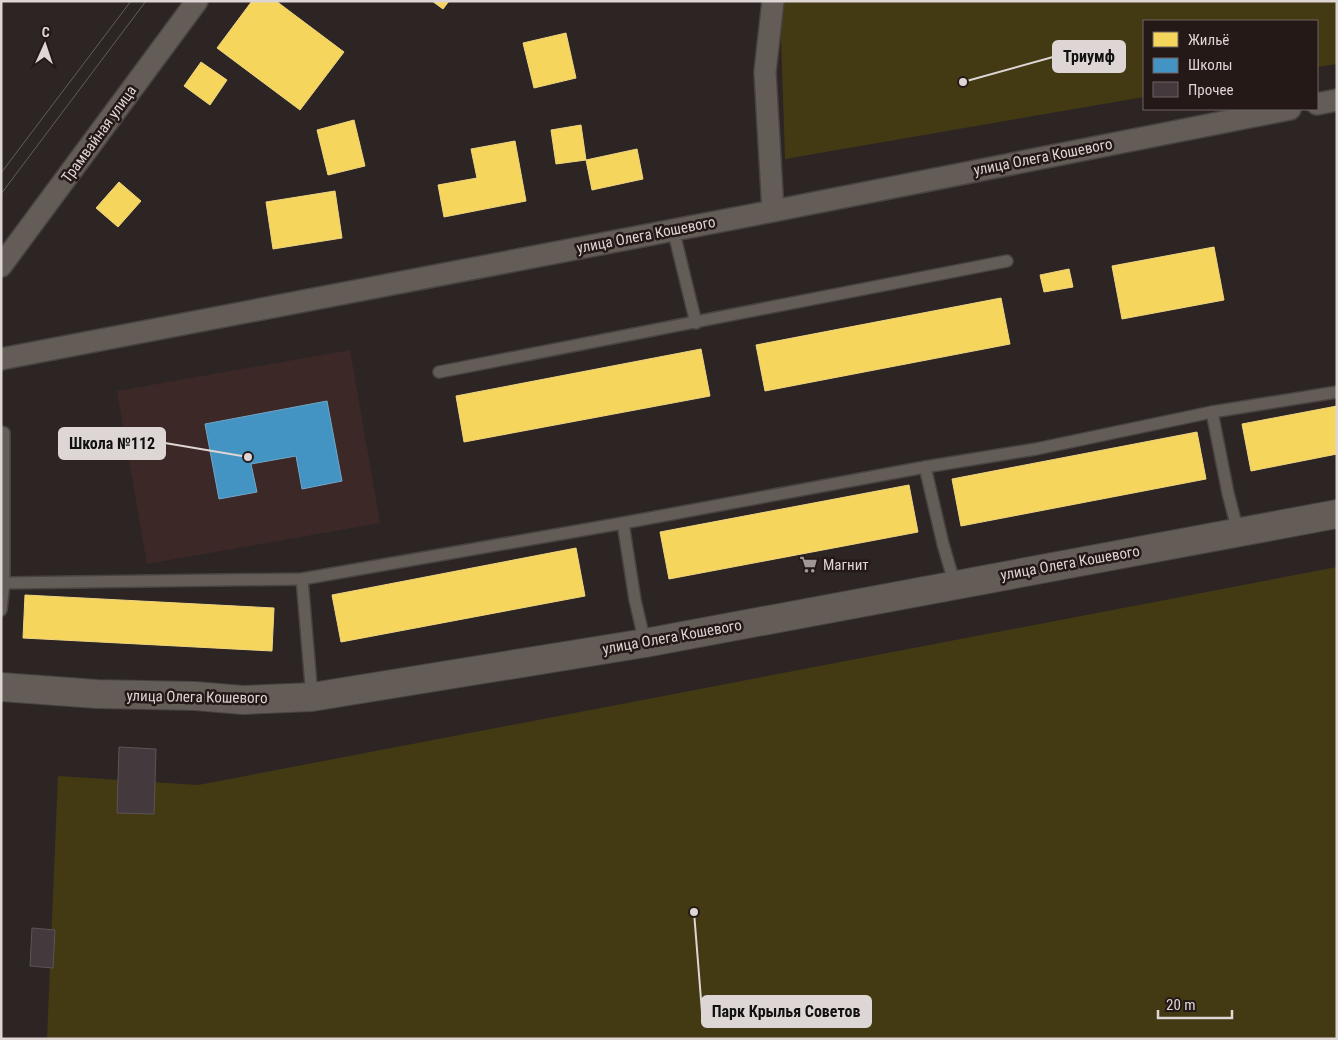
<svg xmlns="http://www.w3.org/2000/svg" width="1338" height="1040" viewBox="0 0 1338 1040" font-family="'Roboto Condensed',sans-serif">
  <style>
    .built { fill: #3c2927 }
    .green { fill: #433a14 }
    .homes { fill: #f6d55c; stroke: #efd580 }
    .schools { fill: #4393c3; stroke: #72a7c8 }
    .building { fill: #44393c; stroke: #5b5556 }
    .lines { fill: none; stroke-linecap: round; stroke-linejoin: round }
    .service-casing { stroke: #484241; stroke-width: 14 }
    .minor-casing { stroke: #484241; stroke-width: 24 }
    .tertiary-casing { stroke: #484241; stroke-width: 30 }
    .service { stroke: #635c57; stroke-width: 11 }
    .minor { stroke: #635c57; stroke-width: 21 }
    .tertiary { stroke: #635c57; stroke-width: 28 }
    .tram { stroke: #635e5b; stroke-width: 1 }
    .labels { text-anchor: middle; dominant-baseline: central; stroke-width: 5; stroke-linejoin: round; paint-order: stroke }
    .street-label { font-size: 15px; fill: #ded6d4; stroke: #251918 }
    .poi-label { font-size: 15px; fill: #ded6d4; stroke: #251918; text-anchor: start }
    .leader { fill: none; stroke: #ded6d4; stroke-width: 2 }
    .callout-dot { fill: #ded6d4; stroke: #251918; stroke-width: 2 }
    .callout { fill: #ded6d4; stroke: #ded6d4; stroke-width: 2 }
    .callout-label { font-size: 16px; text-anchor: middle; font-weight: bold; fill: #111 }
  </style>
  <rect width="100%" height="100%" fill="#2c2524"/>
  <!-- built -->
  <polygon class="built" points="350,350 380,523 147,564 117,391"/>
  <!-- green -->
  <g class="green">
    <polygon points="781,1 1337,1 1337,64 1317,67 1317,21 1144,21 1144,97 785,159 780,6"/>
    <polygon points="1337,567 1337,1039 47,1039 58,776 198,785"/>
  </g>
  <!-- homes -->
  <g class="homes">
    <polygon points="252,1 276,1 344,52 300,110 217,48"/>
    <polygon points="432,1 449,1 443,9"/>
    <polygon points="566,33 576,78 534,88 523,43"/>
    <polygon points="201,62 227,80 210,105 184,86"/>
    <polygon points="354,120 365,166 328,175 317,130"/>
    <polygon points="581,125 586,160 556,164 551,130"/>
    <polygon points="515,141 526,201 444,217 438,185 477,178 471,149"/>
    <polygon points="637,149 643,179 592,190 586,160"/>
    <polygon points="119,182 141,201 118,227 96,208"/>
    <polygon points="335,191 342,238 273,249 266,202"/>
    <polygon points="1214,247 1224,300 1122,319 1112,266"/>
    <polygon points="1069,269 1073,287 1044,292 1040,275"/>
    <polygon points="1001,298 1010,344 765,391 756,345"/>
    <polygon points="701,349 710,396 464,442 456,396"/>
    <polygon points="1337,406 1337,454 1251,471 1242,424"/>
    <polygon points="1197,432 1206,479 961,526 952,479"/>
    <polygon points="909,485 918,532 669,579 660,532"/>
    <polygon points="576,548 585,596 341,642 332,595"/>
    <polygon points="25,595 274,608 272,651 23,638"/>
  </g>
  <!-- schools -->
  <polygon class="schools" points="327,401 342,481 302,489 296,456 251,464 257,492 219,499 205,424"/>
  <!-- building -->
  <g class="building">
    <polygon points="119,747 156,749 154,814 117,813"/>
    <polygon points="32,928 55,930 53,968 30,966"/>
  </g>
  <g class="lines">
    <defs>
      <g id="service">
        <polyline points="673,229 696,323"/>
        <polyline points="439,372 1007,261"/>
        <polyline points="1212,412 1228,493 1238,532"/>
        <polyline points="1,432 4,433 4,583 302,579 623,523 925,467 1036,449 1212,412 1337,392"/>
        <polyline points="925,467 943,544 955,585"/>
        <polyline points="623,523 635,600 645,643"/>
        <polyline points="302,579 312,697"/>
        <polyline points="1,610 4,583"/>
      </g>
      <g id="minor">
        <polyline points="773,1 765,72 773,211"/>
        <polyline points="1317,104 1337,100"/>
        <polyline points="1,266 197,1"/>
        <polyline points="1,359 773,211 1290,109"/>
      </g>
      <polyline id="tertiary" points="1,687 97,694 195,696 243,700 312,697 645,643 1337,514"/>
    </defs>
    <!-- service casing -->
    <use href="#service" class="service-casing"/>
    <!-- minor casing -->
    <use href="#minor" class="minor-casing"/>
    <!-- tertiary casing -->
    <use href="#tertiary" class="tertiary-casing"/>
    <!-- service -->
    <use href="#service" class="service"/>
    <!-- minor -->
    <use href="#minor" class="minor"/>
    <!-- tertiary -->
    <use href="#tertiary" class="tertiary"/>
    <!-- tram -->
    <g class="tram">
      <polyline points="1,173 131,1"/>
      <polyline points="1,194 146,1"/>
    </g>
  </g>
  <!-- icons -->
  <defs>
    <symbol id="supermarket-bare" viewBox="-9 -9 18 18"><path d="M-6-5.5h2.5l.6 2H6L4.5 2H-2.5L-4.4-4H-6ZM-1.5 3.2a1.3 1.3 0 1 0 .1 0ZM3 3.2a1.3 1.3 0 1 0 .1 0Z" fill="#a09896" stroke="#251918" stroke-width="2.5" paint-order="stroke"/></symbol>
  </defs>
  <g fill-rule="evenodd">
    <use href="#supermarket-bare" x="796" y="552" width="25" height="25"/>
  </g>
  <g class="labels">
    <!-- street labels -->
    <g class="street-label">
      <text transform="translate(99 134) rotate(-54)">Трамвайная улица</text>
      <text transform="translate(1043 157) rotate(-11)">улица Олега Кошевого</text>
      <text transform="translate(646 235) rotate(-11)">улица Олега Кошевого</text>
      <text transform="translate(1070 563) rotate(-10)">улица Олега Кошевого</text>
      <text transform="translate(672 637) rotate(-10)">улица Олега Кошевого</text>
      <text transform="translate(197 697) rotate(1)">улица Олега Кошевого</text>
    </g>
    <!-- poi labels -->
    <g class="poi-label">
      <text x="823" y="565">Магнит</text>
    </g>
  </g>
  <!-- callouts -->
  <path class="leader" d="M963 82L1053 57M248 457L165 443M694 912L702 1012"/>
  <g class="callout-dot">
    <circle cx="963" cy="82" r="5"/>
    <circle cx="248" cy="457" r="5"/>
    <circle cx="694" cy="912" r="5"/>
  </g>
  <g class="callout">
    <rect x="1053" y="41" width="72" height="31" rx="5"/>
    <rect x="59" y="428" width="106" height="31" rx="5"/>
    <rect x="702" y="996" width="169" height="31" rx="5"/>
  </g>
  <g class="callout-label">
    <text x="1089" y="62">Триумф</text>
    <text x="112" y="449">Школа №112</text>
    <text x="786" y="1017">Парк Крылья Советов</text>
  </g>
  <!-- border -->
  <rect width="1338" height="1040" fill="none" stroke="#ded6d4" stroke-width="5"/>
  <!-- legend -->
  <rect x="1143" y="20" width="175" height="90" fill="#251918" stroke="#6f6563"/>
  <rect x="1153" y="32" width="25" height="15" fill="#f6d55c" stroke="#6f6563"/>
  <text x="1188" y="45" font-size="15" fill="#ded6d4">Жильё</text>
  <rect x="1153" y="58" width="25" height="15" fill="#4393c3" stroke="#6f6563"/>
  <text x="1188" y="70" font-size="15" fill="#ded6d4">Школы</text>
  <rect x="1153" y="82" width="25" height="15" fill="#44393c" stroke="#6f6563"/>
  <text x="1188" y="95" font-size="15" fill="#ded6d4">Прочее</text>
  <!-- north arrow -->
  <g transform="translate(45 45) rotate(3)" stroke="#251918" stroke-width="4" paint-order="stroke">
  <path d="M0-4L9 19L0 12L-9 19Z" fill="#ded6d4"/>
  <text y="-8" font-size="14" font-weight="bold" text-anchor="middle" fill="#ded6d4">С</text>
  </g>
  <!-- scale -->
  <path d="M1158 1010v8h74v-8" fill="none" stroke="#ded6d4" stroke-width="2.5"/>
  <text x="1166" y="1010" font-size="15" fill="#ded6d4" stroke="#251918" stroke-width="4" paint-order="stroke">20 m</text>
</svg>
